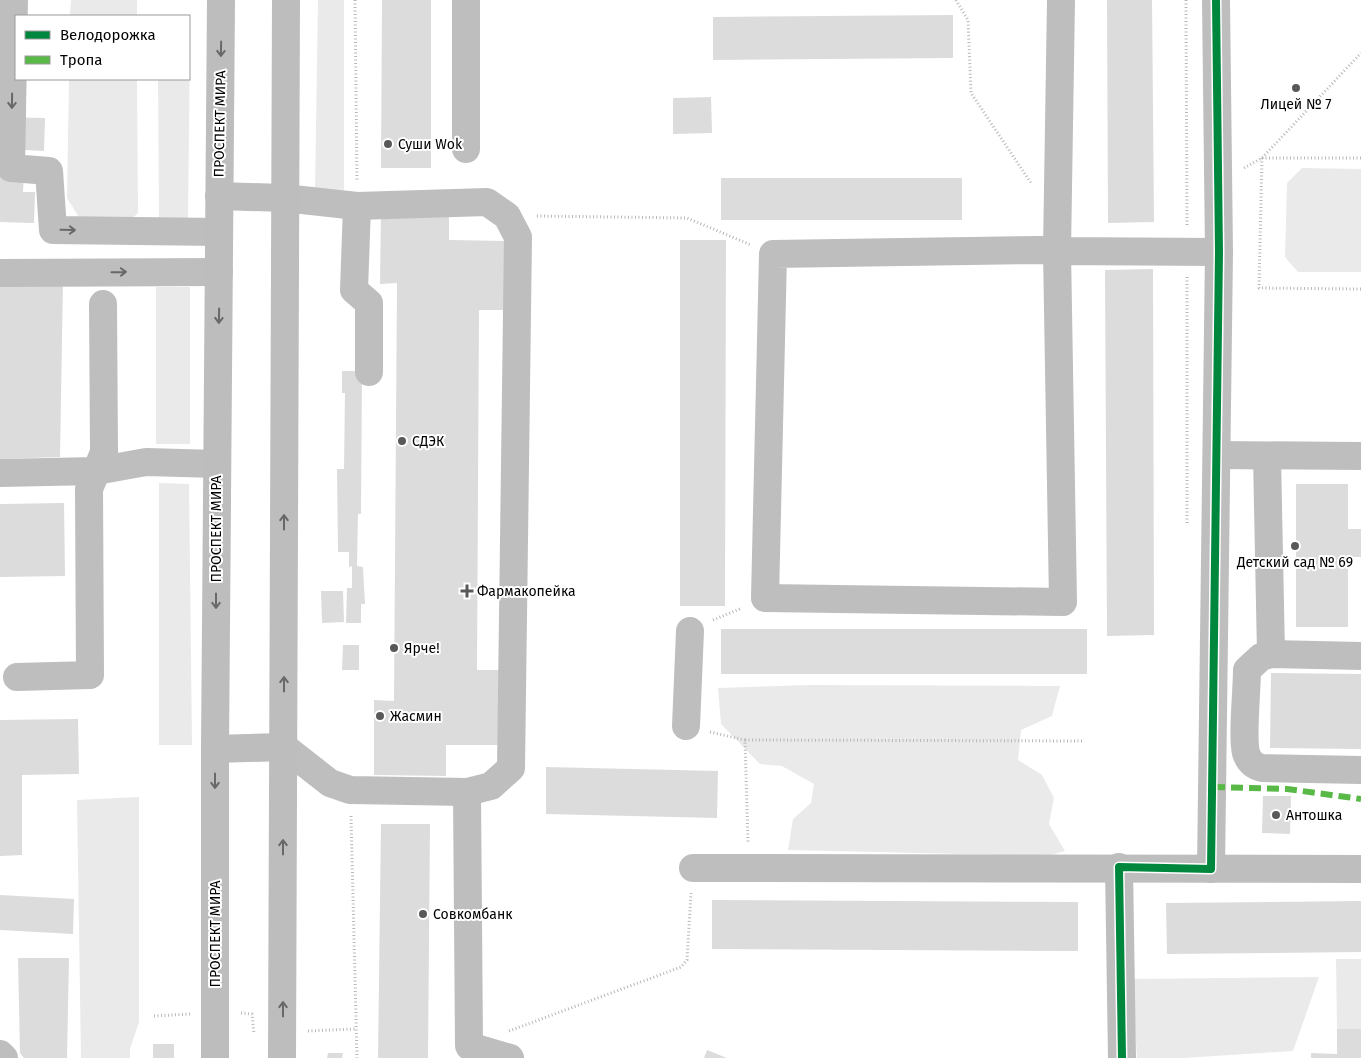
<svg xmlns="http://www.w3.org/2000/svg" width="1361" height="1058" viewBox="0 0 1361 1058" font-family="'Fira Sans',sans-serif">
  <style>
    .green { fill: #eaeaea }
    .building { fill: #dcdcdc }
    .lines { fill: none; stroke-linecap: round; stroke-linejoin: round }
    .path { stroke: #b8b8b8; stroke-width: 3; stroke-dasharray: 1 2.5; stroke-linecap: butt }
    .minor { stroke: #bebebe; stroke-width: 28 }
    .major { stroke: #bdbdbd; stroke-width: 28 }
    .quiet { stroke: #58b947; stroke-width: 6; stroke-dasharray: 12 6; stroke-linecap: butt }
    .cycleway-casing { stroke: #fff; stroke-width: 11 }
    .cycleway { stroke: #00873e; stroke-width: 8 }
    .oneway { stroke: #686868 }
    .poi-dot { fill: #595959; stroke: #fff; stroke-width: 2 }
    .labels { text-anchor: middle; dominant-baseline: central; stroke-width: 4; stroke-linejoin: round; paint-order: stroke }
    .poi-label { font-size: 14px; fill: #000; stroke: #fff; text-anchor: start }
    .street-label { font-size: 14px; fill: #000; stroke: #fff }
  </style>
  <rect width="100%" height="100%" fill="#fff"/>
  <!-- green -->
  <g class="green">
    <polygon points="71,0 137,0 137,16 70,16"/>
    <polygon points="318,0 344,0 344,190 315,191"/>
    <polygon points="189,43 190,43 188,218 159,218 158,79 189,79"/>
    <polygon points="69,79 137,79 138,213 127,223 82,222 67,198"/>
    <polygon points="1302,168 1361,169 1361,272 1298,272 1285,257 1287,183"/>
    <rect x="156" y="287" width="34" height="157"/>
    <polygon points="159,483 189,484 192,745 159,745"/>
    <polygon points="810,685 1060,686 1052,716 1021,730 1018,760 1042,775 1054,798 1049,824 1065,851 1047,856 788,850 793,819 811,803 814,784 782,766 760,764 721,724 718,688"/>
    <polygon points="139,797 139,1022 130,1049 130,1058 81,1058 77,800"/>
    <polygon points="1336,959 1361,959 1361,1029 1337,1029"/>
    <polygon points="1319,977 1293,1051 1184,1058 1137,1058 1132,979"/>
  </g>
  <!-- building -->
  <g class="building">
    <polygon points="382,0 431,0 431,168 381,168"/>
    <polygon points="1107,0 1152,0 1154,222 1108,223"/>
    <polygon points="953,15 953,58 713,60 713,17"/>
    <polygon points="711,97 712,133 673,134 673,98"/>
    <polygon points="0,117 45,118 44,151 25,150 23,192 35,192 34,223 0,222"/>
    <rect x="721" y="178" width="241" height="42"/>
    <polygon points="381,211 449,211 449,240 507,241 506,310 479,310 477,670 502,670 502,745 446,745 446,776 374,775 374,700 394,701 397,283 380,284"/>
    <polygon points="680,240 726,240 725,606 680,606"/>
    <polygon points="1153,269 1154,635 1107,636 1105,270"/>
    <polygon points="63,280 60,457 0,459 0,283"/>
    <polygon points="342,371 362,371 361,514 358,514 357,566 363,567 365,604 361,604 361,623 346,623 347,588 352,588 352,566 349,567 349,552 338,552 337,469 344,469 345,393 342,393"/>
    <polygon points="1296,484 1348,484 1348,529 1361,529 1361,557 1348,557 1348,627 1296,627"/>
    <polygon points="64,503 65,576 0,577 0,504"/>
    <polygon points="321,591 343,591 344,622 322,623"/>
    <rect x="721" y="629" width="366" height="45"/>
    <polygon points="343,645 359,645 359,670 342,670"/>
    <polygon points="1271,673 1361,674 1361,749 1270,748"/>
    <polygon points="78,719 79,774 22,775 22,855 0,856 0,720"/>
    <polygon points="546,767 718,771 717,818 546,814"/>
    <polygon points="1263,796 1291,796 1290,834 1262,833"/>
    <polygon points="381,824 430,824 428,1058 378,1058"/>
    <polygon points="0,895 74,899 73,934 0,930"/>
    <polygon points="712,900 1078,902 1078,951 712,949"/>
    <polygon points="1361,901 1361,952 1167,954 1166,903"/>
    <polygon points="18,958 69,958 67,1058 24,1058 20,1053"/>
    <polygon points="1337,1029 1361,1029 1361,1058 1311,1058 1311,1053 1337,1054"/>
    <rect x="153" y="1044" width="21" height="14"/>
    <polygon points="707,1050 727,1058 704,1058"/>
    <polygon points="328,1053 343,1053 342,1058 327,1058"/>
  </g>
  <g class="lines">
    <!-- path -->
    <g class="path">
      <polyline points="355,0 357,181"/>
      <polyline points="956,0 968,20 971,93 1031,183"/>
      <polyline points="1186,0 1187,225"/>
      <polyline points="1262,158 1259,288 1361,289"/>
      <polyline points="1262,158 1361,158"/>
      <polyline points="1244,168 1262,158 1361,53"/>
      <polyline points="537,216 687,218 751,245"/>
      <polyline points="1187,523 1187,277"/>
      <polyline points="713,620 742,608"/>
      <polyline points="710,732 745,740 748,843"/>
      <polyline points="745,740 1084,741"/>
      <polyline points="351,816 357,1058"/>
      <polyline points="241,1013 252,1014 254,1034"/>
      <polyline points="154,1016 190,1014"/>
      <polyline points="308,1031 355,1029"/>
      <polyline points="509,1031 681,967 687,960 691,893"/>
    </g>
    <!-- minor -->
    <g class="minor">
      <polyline points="14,0 11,168 49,171 53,230 219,232"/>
      <polyline points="1061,0 1057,251 1063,602 765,598 773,254 1040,250 1057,251 1219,252"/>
      <polyline points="466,149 466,0"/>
      <polyline points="284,198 357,206 487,202 507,216 518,237 511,768 491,786 467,792 350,790 330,783 284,747"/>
      <polyline points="357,206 354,290 369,303 369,372"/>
      <polyline points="0,273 219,272"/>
      <polyline points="1217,455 1361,456"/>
      <polyline points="1267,456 1271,654"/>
      <polyline points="0,473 96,471 146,462 217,464"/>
      <path d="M1361 656 1271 654 1261 657 1247 670C1247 689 1242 737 1246 753 1249 762 1254 766 1262 768L1361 770"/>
      <polyline points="17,677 90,675 89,489 104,452 103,304"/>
      <polyline points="686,726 690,631"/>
      <polyline points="467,792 469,1046 510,1058"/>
      <polyline points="1119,867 1122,1058"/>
      <polyline points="693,868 1361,869"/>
      <polyline points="1211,869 1219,252 1216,0"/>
      <polyline points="0,1054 4,1058"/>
    </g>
    <!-- major -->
    <g class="major">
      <polyline points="219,196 284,198"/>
      <polyline points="215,749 284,747"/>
      <polyline points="215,1058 215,749 221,0"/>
      <polyline points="282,1058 286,0"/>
    </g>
    <!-- quiet -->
    <polyline class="quiet" points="1213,787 1287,789 1361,799"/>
    <defs>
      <polyline id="cycleway" points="1122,1058 1119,867 1211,869 1219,252 1216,0"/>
    </defs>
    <!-- cycleway casing -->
    <use href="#cycleway" class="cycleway-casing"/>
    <!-- cycleway -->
    <use href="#cycleway" class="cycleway"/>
  </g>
  <!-- one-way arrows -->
  <defs><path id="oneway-shaft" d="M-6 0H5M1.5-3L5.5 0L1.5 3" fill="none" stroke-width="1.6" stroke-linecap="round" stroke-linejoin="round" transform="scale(1.25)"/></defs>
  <g class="oneway">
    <use href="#oneway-shaft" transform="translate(221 49) rotate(91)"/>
    <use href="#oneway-shaft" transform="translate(12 101) rotate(91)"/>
    <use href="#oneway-shaft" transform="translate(68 230) rotate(1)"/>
    <use href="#oneway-shaft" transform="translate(119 272) rotate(-1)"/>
    <use href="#oneway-shaft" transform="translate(219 316) rotate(91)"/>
    <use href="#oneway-shaft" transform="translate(284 522) rotate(-90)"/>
    <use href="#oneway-shaft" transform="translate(216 601) rotate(90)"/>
    <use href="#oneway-shaft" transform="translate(284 684) rotate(-90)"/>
    <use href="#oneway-shaft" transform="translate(215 781) rotate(90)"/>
    <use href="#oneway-shaft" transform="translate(283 847) rotate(-90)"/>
    <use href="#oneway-shaft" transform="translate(283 1009) rotate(-90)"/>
  </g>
  <!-- markers -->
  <g class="poi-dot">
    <circle cx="1296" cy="88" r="5"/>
    <circle cx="388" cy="144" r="5"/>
    <circle cx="402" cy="441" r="5"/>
    <circle cx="1295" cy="546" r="5"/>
    <path d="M464.5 583.5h5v5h5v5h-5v5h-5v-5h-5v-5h5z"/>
    <circle cx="394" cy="648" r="5"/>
    <circle cx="380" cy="716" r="5"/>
    <circle cx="1276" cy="815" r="5"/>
    <circle cx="423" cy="914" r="5"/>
  </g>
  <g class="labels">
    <!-- poi labels -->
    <g class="poi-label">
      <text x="1296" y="104" text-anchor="middle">Лицей № 7</text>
      <text x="398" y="144">Суши Wok</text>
      <text x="412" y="441">СДЭК</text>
      <text x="1295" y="562" text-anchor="middle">Детский сад № 69</text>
      <text x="477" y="591">Фармакопейка</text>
      <text x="404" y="648">Ярче!</text>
      <text x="390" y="716">Жасмин</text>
      <text x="1286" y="815">Антошка</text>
      <text x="433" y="914">Совкомбанк</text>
    </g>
    <!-- street labels -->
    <g class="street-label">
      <text transform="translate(220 124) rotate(-89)">ПРОСПЕКТ МИРА</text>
      <text transform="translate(216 529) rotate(-90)">ПРОСПЕКТ МИРА</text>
      <text transform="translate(215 934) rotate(-90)">ПРОСПЕКТ МИРА</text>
    </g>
  </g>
  <!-- legend -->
  <rect x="15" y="15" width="175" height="65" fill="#ffffff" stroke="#999999"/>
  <rect x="25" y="31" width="25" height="8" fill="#00873e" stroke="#999999"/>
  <text x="60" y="40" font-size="15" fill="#000000">Велодорожка</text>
  <rect x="25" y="56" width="25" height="8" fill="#58b947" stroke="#999999"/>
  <text x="60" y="65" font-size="15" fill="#000000">Тропа</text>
</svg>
